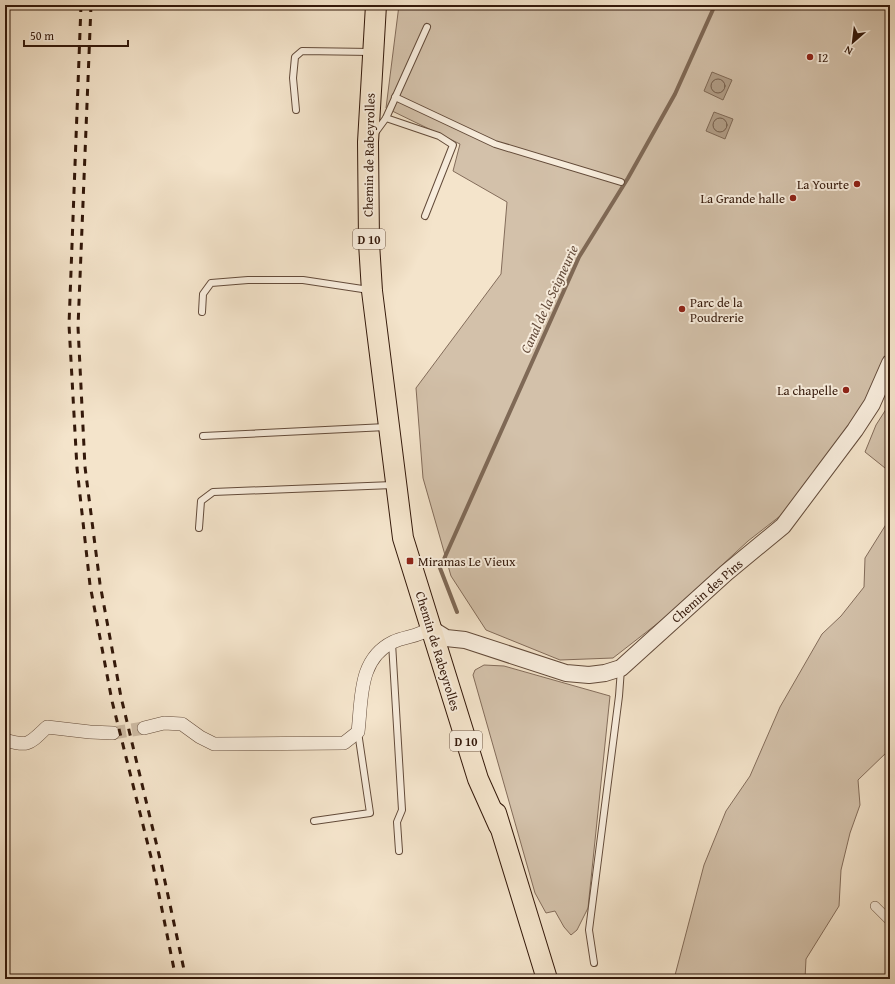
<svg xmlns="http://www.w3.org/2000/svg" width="895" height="984" viewBox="0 0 895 984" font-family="'Gentium Book Plus',serif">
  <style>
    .green { fill: #d3c1aa; stroke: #836c5a }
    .water { fill: #b29f89; stroke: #7f6956 }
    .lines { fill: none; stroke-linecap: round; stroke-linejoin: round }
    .shore { stroke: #725c4a; stroke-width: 1 }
    .stream { stroke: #7f6956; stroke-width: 4 }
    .minor-tunnel { stroke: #cdbba4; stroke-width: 13; stroke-dasharray: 13 6; stroke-linecap: butt }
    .service-casing { stroke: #634b3a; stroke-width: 8 }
    .pedestrian-casing { stroke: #634b3a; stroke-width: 10 }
    .minor-casing { stroke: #634b3a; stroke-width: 14 }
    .tertiary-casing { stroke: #634b3a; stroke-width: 18 }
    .primary-casing { stroke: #33180a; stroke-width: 22 }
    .service { stroke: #f8eddd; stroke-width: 6 }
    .pedestrian { stroke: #f8eddd; stroke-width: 9 }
    .minor { stroke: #f8eddd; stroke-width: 13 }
    .tertiary { stroke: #f8eddd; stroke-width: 16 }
    .primary { stroke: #f4e4cb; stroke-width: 20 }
    .rail { stroke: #33180a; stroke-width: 3; stroke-dasharray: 7 7; stroke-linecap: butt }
    .poi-dot { fill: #8f2418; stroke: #f8eddd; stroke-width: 1.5 }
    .labels { text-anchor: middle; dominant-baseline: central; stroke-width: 4; stroke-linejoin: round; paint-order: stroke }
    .shield { fill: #f8eddd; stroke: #6e5849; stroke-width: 1 }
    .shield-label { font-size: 12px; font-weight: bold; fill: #33180a }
    .poi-label { font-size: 13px; fill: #33180a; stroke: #f8eddd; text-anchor: start }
    .street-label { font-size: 13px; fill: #33180a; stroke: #f8eddd }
    .water-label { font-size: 14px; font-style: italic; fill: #664e3d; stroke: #f8eddd }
  </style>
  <rect width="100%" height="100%" fill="#f4e4cb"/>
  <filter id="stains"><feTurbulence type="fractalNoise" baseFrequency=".005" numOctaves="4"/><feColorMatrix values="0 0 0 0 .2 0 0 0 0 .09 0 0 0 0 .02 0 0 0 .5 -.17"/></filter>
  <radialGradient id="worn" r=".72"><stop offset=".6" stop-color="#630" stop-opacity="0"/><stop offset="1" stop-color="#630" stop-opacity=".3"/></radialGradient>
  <!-- green -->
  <g class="green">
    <polygon points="399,5 890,5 890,350 883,361 862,409 802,499 748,541 667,616 613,658 560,660 486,630 451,576 423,478 416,388 501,274 507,202 453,171 460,144 386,108"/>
    <polygon points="890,403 890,472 865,452 876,425"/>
    <polygon points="890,518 890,730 887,737 888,751 858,780 860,805 850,833 841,870 839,906 806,959 805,979 674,979 704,865 726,811 750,776 780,707 822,634 841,616 864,587 865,558"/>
    <polygon points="484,665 504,666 610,696 588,908 577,930 571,935 564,927 555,911 546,913 535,893 473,675 475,670"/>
  </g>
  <!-- water -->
  <g class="water">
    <polygon points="712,72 732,80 723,100 704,91"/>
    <polygon points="714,112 733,119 725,139 706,131"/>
  </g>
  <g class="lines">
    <!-- shore -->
    <g class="shore">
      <circle cx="718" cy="86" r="7"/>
      <circle cx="720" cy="125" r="7"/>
    </g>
    <!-- stream -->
    <polyline class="stream" points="457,612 440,568 579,257 628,178 675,94 715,5"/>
    <!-- minor-tunnel -->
    <polyline class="minor-tunnel" points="113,733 144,728"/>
    <defs>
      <g id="service">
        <polyline points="395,97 495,144 621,182"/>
        <polyline points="296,110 293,78 295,57 302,51 371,52"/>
        <polyline points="386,118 439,136 453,145 425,216"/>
        <polyline points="375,133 386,118 427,27"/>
        <polyline points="202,312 203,294 211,283 248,280 303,280 369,290"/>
        <polyline points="203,436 386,427"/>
        <polyline points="199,528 201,501 213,492 393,485"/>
        <polyline points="392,643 402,810 397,822 399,851"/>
        <polyline points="314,821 370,813 358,732"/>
        <polyline points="594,963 589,930 619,696 621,669"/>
      </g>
      <polyline id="pedestrian" points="875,906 890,921"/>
      <g id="minor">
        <path d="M144 728 164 723 182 724 200 737 214 744 344 743 358 732C362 699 358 659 393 642 405 636 419 637 430 628L435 633"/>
        <path d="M5 740C29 747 29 744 47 727L90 732 113 733"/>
      </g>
      <polyline id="tertiary" points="430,628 446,638 465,640 566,673 589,675 605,673 621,668 726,573 783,526 855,430 872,404 890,363"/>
      <g id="primary">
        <polyline points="376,5 368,142 369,243 372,291 403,538 478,779 499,826"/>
        <polyline points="496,813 547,979"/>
      </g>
    </defs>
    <!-- service casing -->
    <use href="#service" class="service-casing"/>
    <!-- pedestrian casing -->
    <use href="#pedestrian" class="pedestrian-casing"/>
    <!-- minor casing -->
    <use href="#minor" class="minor-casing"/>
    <!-- tertiary casing -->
    <use href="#tertiary" class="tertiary-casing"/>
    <!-- primary casing -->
    <use href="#primary" class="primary-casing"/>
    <!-- service -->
    <use href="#service" class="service"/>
    <!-- pedestrian -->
    <use href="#pedestrian" class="pedestrian"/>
    <!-- minor -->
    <use href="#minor" class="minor"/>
    <!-- tertiary -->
    <use href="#tertiary" class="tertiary"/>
    <!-- primary -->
    <use href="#primary" class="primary"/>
    <!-- rail -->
    <g class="rail">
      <polyline points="81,5 69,325 77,468 90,585 112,701 153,865 176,979"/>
      <polyline points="91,5 78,327 85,467 100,584 121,697 161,863 186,979"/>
    </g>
  </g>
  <!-- markers -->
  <g class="poi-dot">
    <circle cx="810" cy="57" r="4"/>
    <circle cx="857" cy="184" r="4"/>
    <circle cx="793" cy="198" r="4"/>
    <circle cx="682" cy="309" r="4"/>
    <circle cx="846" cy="390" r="4"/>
    <rect x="406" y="557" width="8" height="8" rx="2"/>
  </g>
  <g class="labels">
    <!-- shield labels -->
    <g class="shield">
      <rect x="353" y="229" width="32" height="20" rx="3"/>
      <rect x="450" y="731" width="32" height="20" rx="3"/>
    </g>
    <g class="shield-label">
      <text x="369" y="239">D 10</text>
      <text x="466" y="741">D 10</text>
    </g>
    <!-- poi labels -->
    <g class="poi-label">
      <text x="818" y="57">I2</text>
      <text x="849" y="184" text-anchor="end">La Yourte</text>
      <text x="785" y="198" text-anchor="end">La Grande halle</text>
      <text x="690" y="302">Parc de la<tspan x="690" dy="15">Poudrerie</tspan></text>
      <text x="838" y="390" text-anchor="end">La chapelle</text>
      <text x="418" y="561">Miramas Le Vieux</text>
    </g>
    <!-- street labels -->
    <g class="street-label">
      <text transform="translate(369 155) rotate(-89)">Chemin de Rabeyrolles</text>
      <text transform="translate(707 591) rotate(-41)">Chemin des Pins</text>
      <text transform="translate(438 651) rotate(73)">Chemin de Rabeyrolles</text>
    </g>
    <!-- water labels -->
    <g class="water-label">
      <text transform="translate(549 299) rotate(-65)">Canal de la Seigneurie</text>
    </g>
  </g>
  <!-- margin -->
  <rect width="895" height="984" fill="none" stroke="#f4e4cb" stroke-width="20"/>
  <rect x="6" y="6" width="883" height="972" fill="none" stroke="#33180a" stroke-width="2"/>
  <rect x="10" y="10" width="875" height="964" fill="none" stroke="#33180a"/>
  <!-- north arrow -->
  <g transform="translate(853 42) rotate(208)" stroke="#f8eddd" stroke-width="3" paint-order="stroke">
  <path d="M0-3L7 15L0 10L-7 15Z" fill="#33180a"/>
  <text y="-6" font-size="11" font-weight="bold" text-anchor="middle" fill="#33180a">N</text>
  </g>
  <!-- scale -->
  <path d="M24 40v6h104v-6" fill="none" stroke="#33180a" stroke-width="2"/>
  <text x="30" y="40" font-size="12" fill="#33180a" stroke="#f8eddd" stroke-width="3" paint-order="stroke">50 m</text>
  <rect width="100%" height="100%" filter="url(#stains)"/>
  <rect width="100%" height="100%" fill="url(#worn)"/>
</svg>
